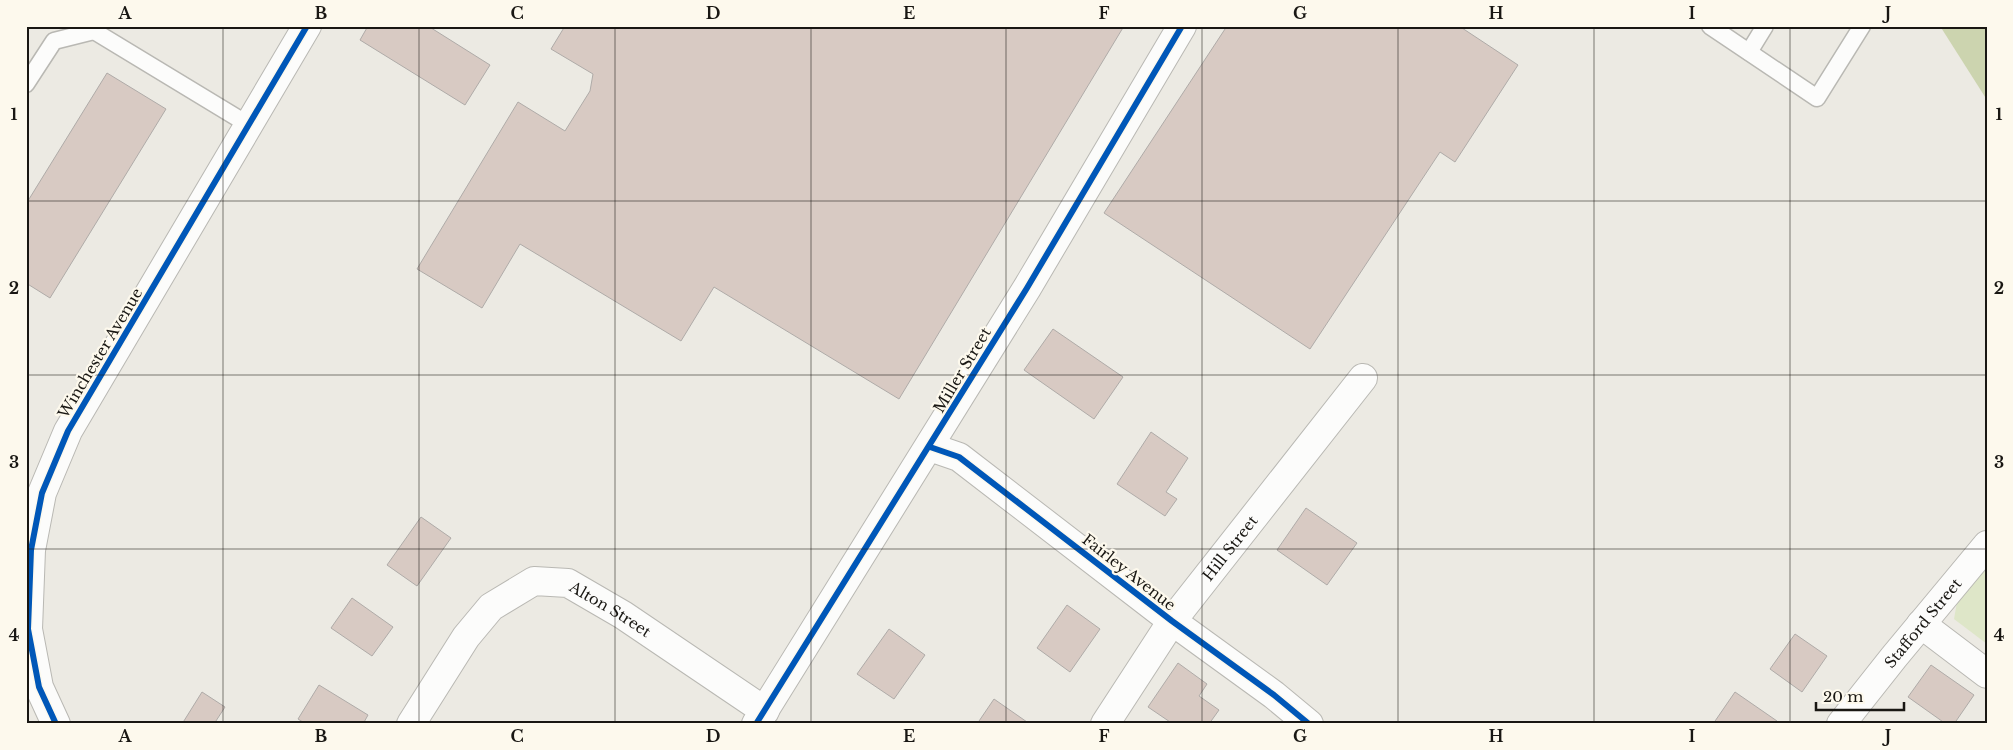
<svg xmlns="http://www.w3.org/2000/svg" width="2013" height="750" viewBox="0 0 2013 750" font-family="'Libre Baskerville',serif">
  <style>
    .green { fill: #dee6c8 }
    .forest { fill: #ccd4af }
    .building { fill: #d8cac3; stroke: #afaba8 }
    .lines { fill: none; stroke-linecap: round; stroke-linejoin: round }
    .lane-casing { stroke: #b9b8b3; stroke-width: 19 }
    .street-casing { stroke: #b9b8b3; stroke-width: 30 }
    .secondary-casing { stroke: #b9b8b3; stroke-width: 30 }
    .lane { stroke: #fcfcfb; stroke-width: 16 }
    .street { stroke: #fcfcfb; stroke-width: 28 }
    .secondary { stroke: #fcfcfb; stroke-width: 28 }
    .cycleway-casing { stroke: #fdf9ed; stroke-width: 9 }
    .cycleway { stroke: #0057b8; stroke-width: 6 }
    .grid { fill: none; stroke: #191713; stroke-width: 1; stroke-opacity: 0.55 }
    .labels { text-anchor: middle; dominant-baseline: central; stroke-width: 4.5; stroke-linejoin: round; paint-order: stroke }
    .street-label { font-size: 15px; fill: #191713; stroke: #fdf9ed }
    .neatline { fill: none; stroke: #191713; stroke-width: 2 }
    .grid-label { font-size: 16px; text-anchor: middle; font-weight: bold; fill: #191713 }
  </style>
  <rect width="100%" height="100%" fill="#eceae3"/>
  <!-- green -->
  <polygon class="green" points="1987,566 1987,644 1954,619 1957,602"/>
  <!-- forest -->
  <polygon class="forest" points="1940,26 1987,26 1987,100"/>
  <!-- building -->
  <g class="building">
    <polygon points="368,26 428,26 490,65 465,105 360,40"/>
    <polygon points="565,26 1124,26 899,399 714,287 681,341 520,244 482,308 417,269 518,102 565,131 590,91 593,74 551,49"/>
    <polygon points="1227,26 1459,26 1518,65 1455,162 1440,152 1310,349 1104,213"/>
    <polygon points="107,73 166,109 50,298 26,283 26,204"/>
    <polygon points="1053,329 1123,377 1094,419 1024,370"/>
    <polygon points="1151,432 1188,458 1166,492 1177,499 1165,516 1117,484"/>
    <polygon points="1306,508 1357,543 1327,585 1277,550"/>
    <polygon points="421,517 451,538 417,586 387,565"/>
    <polygon points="352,598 393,627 372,656 331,628"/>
    <polygon points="1067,605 1100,629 1070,672 1037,648"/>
    <polygon points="889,629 925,655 894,699 857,674"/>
    <polygon points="1795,634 1827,656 1802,692 1770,669"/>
    <polygon points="1178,663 1207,684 1199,696 1219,710 1209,724 1173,724 1148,707"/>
    <polygon points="1931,665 1974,695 1954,724 1946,724 1908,697"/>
    <polygon points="319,685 368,715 363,724 306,724 298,719"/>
    <polygon points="202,692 225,707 214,724 182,724"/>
    <polygon points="1735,692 1777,721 1776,724 1713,724"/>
    <polygon points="994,699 1027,722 1026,724 977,724"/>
  </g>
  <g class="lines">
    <defs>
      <g id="lane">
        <polyline points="97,26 94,31 249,125"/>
        <polyline points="1710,26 1817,98 1862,26"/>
        <polyline points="1749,52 1765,26"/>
        <polyline points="26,84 54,41 94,31"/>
      </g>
      <g id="street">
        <polyline points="930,447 959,457 1172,621 1274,695 1309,724"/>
        <polyline points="1921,624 1987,674"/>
        <path id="s1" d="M411 724 466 637 491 607 534 581 568 583 623 615 765 711"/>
        <polyline points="756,724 1027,288 1182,26"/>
        <path id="s2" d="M1105 724 1172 621 1363 378"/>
      </g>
      <g id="secondary">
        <polyline points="56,724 39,687 28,629 31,550 42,493 68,431 307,26"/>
        <path id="s3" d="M1841 724 1894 657 1987 545"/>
      </g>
    </defs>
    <!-- lane casing -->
    <use href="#lane" class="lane-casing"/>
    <!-- street casing -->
    <use href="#street" class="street-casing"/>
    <!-- secondary casing -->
    <use href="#secondary" class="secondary-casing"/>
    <!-- lane -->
    <use href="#lane" class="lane"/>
    <!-- street -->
    <use href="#street" class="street"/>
    <!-- secondary -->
    <use href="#secondary" class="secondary"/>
    <defs>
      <g id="cycleway">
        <polyline points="930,447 959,457 1172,621 1274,695 1309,724"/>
        <polyline points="56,724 39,687 28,629 31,550 42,493 68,431 307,26"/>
        <polyline points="756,724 1027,288 1182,26"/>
      </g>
    </defs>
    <!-- cycleway casing -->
    <use href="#cycleway" class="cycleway-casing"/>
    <!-- cycleway -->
    <use href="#cycleway" class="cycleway"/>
  </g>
  <!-- grid -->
  <path class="grid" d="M223 26V724M419 26V724M615 26V724M811 26V724M1006 26V724M1202 26V724M1398 26V724M1594 26V724M1790 26V724M26 201H1987M26 375H1987M26 549H1987"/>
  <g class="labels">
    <!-- street labels -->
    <g class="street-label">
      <text transform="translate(100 353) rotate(-59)">Winchester Avenue</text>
      <text transform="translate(962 370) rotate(-59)">Miller Street</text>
      <text stroke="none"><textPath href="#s2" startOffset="216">Hill Street</textPath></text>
      <text transform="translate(1129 572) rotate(38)">Fairley Avenue</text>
      <text stroke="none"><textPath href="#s1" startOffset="276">Alton Street</textPath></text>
      <text stroke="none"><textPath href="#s3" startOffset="130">Stafford Street</textPath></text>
    </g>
  </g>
  <!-- border -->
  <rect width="2013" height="750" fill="none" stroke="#fdf9ed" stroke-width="55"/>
  <!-- scale -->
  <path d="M1816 702v8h88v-8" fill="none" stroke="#191713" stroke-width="2.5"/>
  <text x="1823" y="702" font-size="15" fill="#191713" stroke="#fdf9ed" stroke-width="4" paint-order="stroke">20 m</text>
  <rect x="28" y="28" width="1958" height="694" class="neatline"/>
  <g class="grid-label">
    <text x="125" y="19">A</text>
    <text x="321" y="19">B</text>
    <text x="517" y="19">C</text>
    <text x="713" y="19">D</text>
    <text x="909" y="19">E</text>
    <text x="1104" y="19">F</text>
    <text x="1300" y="19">G</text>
    <text x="1496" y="19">H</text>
    <text x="1692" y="19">I</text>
    <text x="1888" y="19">J</text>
    <text x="14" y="120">1</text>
    <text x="1999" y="120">1</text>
    <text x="14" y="294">2</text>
    <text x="1999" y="294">2</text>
    <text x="14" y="468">3</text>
    <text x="1999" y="468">3</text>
    <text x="14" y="641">4</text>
    <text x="1999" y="641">4</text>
    <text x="125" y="742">A</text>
    <text x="321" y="742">B</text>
    <text x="517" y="742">C</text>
    <text x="713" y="742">D</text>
    <text x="909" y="742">E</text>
    <text x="1104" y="742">F</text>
    <text x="1300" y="742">G</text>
    <text x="1496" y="742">H</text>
    <text x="1692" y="742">I</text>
    <text x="1888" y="742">J</text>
  </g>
</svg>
